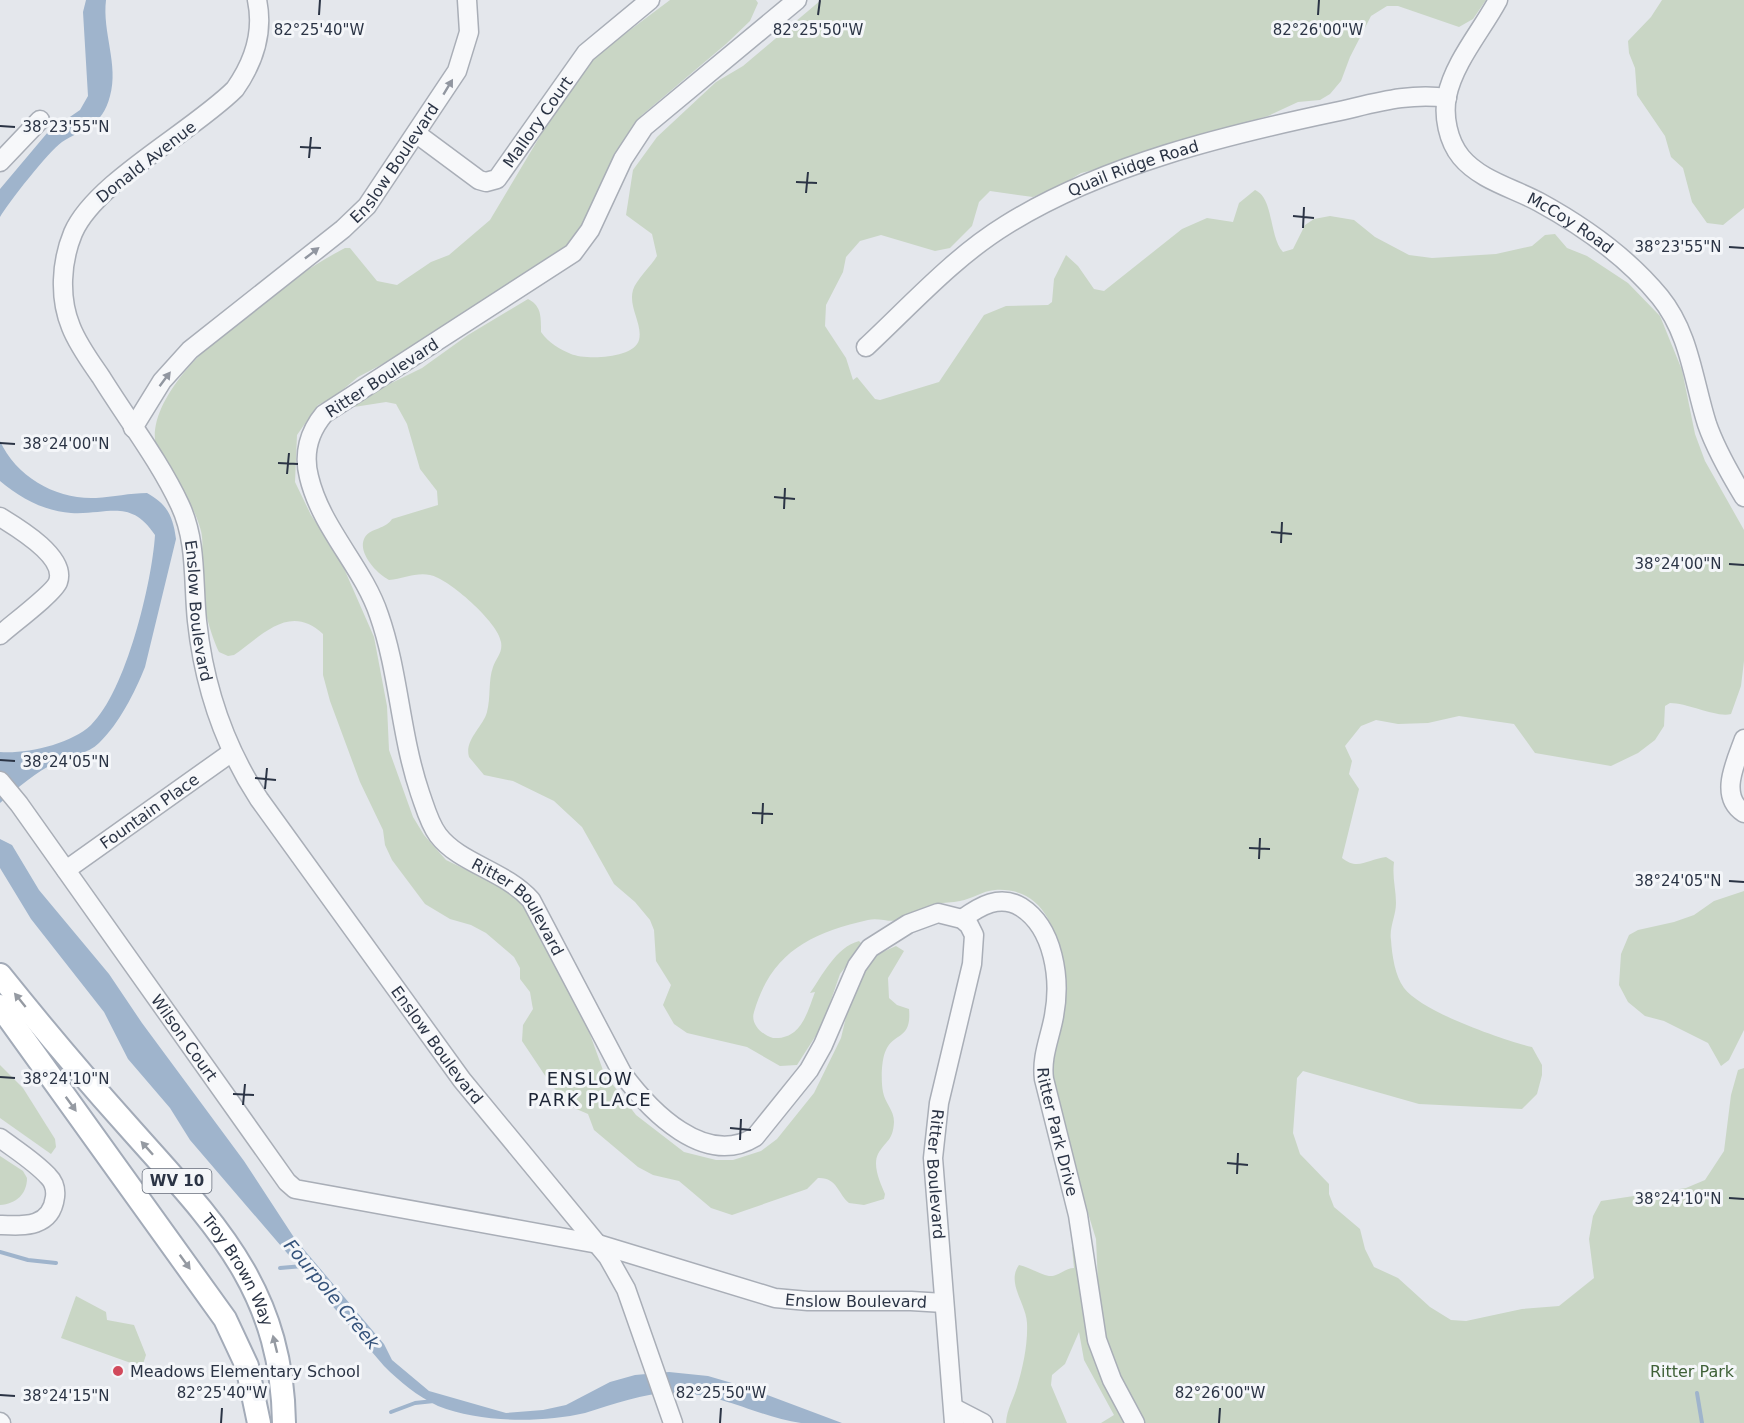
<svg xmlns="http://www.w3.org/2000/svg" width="1744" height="1423" viewBox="0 0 1744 1423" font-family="'DejaVu Sans',sans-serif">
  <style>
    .green { fill: #c9d6c5 }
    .water { fill: #9fb4cc }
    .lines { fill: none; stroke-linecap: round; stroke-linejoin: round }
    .stream { stroke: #9fb4cc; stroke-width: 4 }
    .minor-casing { stroke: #a9aeb7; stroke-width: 21 }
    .major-casing { stroke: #a3abb8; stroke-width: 26 }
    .minor { stroke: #f7f8fa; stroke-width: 18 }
    .major { stroke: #fff; stroke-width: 22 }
    .oneway { fill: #9196a0 }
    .oneway2 { fill: #959aa2 }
    .ticks { fill: none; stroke: #2b3445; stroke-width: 2 }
    .poi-dot { fill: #d1495b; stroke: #f4f6f9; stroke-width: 2 }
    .labels { text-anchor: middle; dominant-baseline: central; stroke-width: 6; stroke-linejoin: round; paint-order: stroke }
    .shield { fill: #f4f6f9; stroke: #676e7b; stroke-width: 1.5 }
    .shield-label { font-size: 15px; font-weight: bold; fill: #2b3445 }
    .street-label { font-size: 16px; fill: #2b3445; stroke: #f4f6f9 }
    .poi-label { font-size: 16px; fill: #2b3445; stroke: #f4f6f9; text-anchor: start }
    .park-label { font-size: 16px; fill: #3f6138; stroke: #f4f6f9 }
    .neighbourhood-label { font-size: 18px; letter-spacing: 1.5px; fill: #1d2536; stroke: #f4f6f9 }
    .water-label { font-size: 18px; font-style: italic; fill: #34527a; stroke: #f4f6f9 }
    .ticks-label { font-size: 15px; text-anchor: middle; fill: #2b3445; stroke: #f4f6f9; stroke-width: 6; stroke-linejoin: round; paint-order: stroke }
  </style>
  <rect width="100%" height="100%" fill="#e4e7ec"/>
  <!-- green -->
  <g class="green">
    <path d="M670 0H756L758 3 750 21 726 44 642 115 612 159 590 214 565 248 470 312 396 357 358 377 334 397 318 405 297 435 295 482 311 515 339 557 374 637 387 706 389 750 413 817 424 835 446 860 473 873 493 878 525 905 587 1026 604 1073 636 1115 684 1152 716 1160H733L761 1151 777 1139 814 1093 841 1038 846 1017 865 969 878 954 896 946 904 951 888 978 889 998 897 1005 909 1009C912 1040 894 1032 886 1050 881 1060 881 1082 883 1092 885 1103 894 1110 894 1122 893 1141 886 1140 878 1154 872 1166 881 1184 885 1194L884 1199 864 1205 849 1203C838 1194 837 1177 818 1178L807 1189 732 1215 711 1208 679 1181 653 1175 638 1167 594 1130 588 1114 560 1102 559 1093 552 1086 522 1041 523 1025 533 1009 532 1004 530 992 520 979V968L514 957 486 933 471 925 450 919 425 904 392 860 385 845 383 830 360 782 330 701 323 675V634C289 602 261 637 234 655L228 656 219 652C211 636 201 599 200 581 199 565 205 548 201 531 196 511 184 492 172 474 167 467 158 456 156 447 140 377 291 276 345 248H350L377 281 397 285 431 262 449 255 490 220 567 91 590 60Z"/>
    <path d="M821 0H1486L1473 19 1459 27 1398 6H1387L1371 16 1350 57 1341 81 1330 94 1320 100 1298 102 1268 116 1146 151 1123 163 1081 173 1058 187 1033 197 990 191 979 202 972 226 950 248 935 251 881 235 860 241 846 257 843 272 826 305 825 326 846 358 853 380 857 377 875 399 880 400 939 382 984 315 1006 306 1048 305 1052 302 1054 279 1066 255 1078 266 1094 289 1104 291 1182 229 1207 218 1233 222 1239 203 1255 190C1274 198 1269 237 1283 252L1293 249 1305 225 1314 219 1330 216 1354 220 1375 237 1409 255 1432 258 1496 254 1532 246 1545 235 1555 234 1567 248 1587 256 1628 283 1660 316 1682 370 1695 434 1705 461 1744 530V661L1741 686 1731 714C1717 718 1688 703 1670 703L1665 706 1664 726 1655 740 1638 753 1611 766 1535 753 1514 724 1459 716 1428 723 1398 724 1376 720 1361 726 1345 746 1352 761 1349 774 1359 789 1342 858C1358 871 1368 859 1386 857L1394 862C1392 877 1396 889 1396 903 1396 916 1389 927 1391 940 1392 955 1395 976 1404 988 1422 1012 1503 1040 1532 1047L1542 1065V1075L1537 1094 1522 1109 1419 1104 1303 1071 1297 1078 1293 1133 1300 1154 1329 1184V1194L1334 1207 1360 1229 1365 1249 1374 1267 1398 1278 1430 1307 1451 1320 1466 1321 1522 1309 1559 1306 1594 1278 1589 1239 1593 1216 1601 1201 1686 1188 1705 1180 1724 1151 1731 1095 1738 1070 1744 1068V1423H1145L1121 1380 1100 1328 1096 1239 1046 1077 1059 961C1057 924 1039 887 995 890 982 891 972 899 960 901 952 903 944 902 937 904 924 908 912 915 899 920 890 923 878 917 868 920 810 933 771 953 754 1012 750 1024 762 1035 773 1038 801 1040 807 1013 815 992L810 993C822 976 836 947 859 941L863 945 840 974 822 1026 797 1065 780 1066 747 1047 687 1033 674 1024 663 1005 671 985 656 961 654 930 650 920 635 902 614 884 582 827 554 801 513 781 484 775 469 757C464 740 483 727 487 712 491 697 488 681 493 667 496 658 503 653 501 642 499 623 448 578 430 575 416 572 403 579 389 580 377 574 356 552 365 537 371 528 386 529 392 519L438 505 437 491 420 469 407 424 396 404 386 402 354 407 359 399 422 368 468 335 528 299C542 306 541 318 541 332 549 343 559 349 571 354 585 360 634 359 639 340 643 324 628 307 633 290 636 280 651 266 657 256L652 234 626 215 633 170 657 137 716 82 743 66Z"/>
    <polygon points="1662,0 1744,0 1744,208 1723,225 1707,223 1692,202 1683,168 1671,157 1665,136 1637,95 1635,68 1629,53 1628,41 1651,17"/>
    <polygon points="1744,891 1744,1030 1729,1060 1721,1066 1708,1043 1664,1021 1645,1016 1628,1002 1619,985 1621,954 1629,935 1638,930 1674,922 1694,915 1714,901"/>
    <polygon points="0,1065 23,1088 55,1139 56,1147 51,1154 0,1118"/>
    <path d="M0 1156 23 1171 27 1178C27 1194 16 1204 0 1205Z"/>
    <path d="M1081 1245 1088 1341 1099 1370 1129 1423H1101L1114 1415 1084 1360 1079 1332 1065 1364 1052 1375 1051 1385 1067 1423H1006C1007 1409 1013 1400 1017 1387 1023 1367 1028 1344 1027 1323 1026 1303 1006 1283 1019 1265 1029 1267 1039 1274 1049 1276 1058 1277 1065 1268 1074 1268L1072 1247Z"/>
    <polygon points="76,1296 106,1312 107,1320 134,1325 146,1355 142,1367 61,1338"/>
  </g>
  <!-- water -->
  <g class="water">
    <path d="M86 0H106C102 32 119 65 110 96 102 127 84 128 62 142 49 151 8 203 0 217V189L48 132 80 110 88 96 83 12Z"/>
    <path d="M0 441C16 477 57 500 96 498 113 497 130 493 147 493 167 504 173 516 176 539L145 667C135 692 119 724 99 743 88 754 71 755 57 762 35 772 18 788 0 803V752C27 754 71 744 91 725 126 691 152 583 155 535 130 498 109 515 71 513 44 511 20 498 0 481Z"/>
    <path d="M0 839 12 845 39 890 109 974 142 1023 244 1161 295 1239 384 1344 392 1360 429 1391 506 1413 543 1410 566 1405 610 1382 635 1375 669 1372 708 1376 749 1388 842 1423C829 1423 814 1423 801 1423 758 1417 720 1392 673 1393 642 1393 615 1404 585 1413 541 1423 481 1423 438 1406 417 1396 400 1382 384 1366L190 1140 170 1108 128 1059 104 1012 31 919 14 891 0 868Z"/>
  </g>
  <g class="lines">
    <!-- stream -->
    <g class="stream">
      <polyline points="0,1252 28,1260 56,1263"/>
      <polyline points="280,1268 303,1266"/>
      <polyline points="1697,1393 1702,1423"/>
      <polyline points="391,1412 415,1403 434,1401"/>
    </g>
    <defs>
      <g id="minor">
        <path id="s1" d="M257 0C264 33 254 62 235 89 192 132 95 182 73 233 61 262 59 298 71 327 78 345 90 361 101 377 127 419 159 460 180 505 197 541 193 582 197 621 204 686 223 744 259 799L462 1080 608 1257 626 1289 673 1423"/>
        <path id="s2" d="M797 0 644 127 623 159 590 230 573 253 324 414C309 432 303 454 309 477 321 528 363 567 379 615 399 672 400 734 420 793 425 807 429 823 438 835 460 864 504 870 531 900L622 1073C650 1111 705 1168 755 1137L809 1070 823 1045 857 966 870 948 908 924 938 913 962 919 969 925 974 935 972 964 939 1103 933 1158 954 1423"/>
        <path id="s3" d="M1498 0C1482 30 1454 62 1447 96 1443 116 1448 141 1461 157 1480 180 1513 188 1539 202 1583 226 1628 258 1660 297 1690 334 1693 380 1707 424 1716 450 1730 474 1744 497"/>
        <path id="s4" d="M417 134 479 180 486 182 497 179 586 53 650 0"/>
        <polyline points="0,162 40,120"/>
        <path id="s5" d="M866 347C911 305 954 257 1006 225 1102 165 1226 135 1335 112 1372 104 1409 92 1447 98"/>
        <path id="s6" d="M133 428 162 381 190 350 343 229 367 206 457 71 469 32 467 0"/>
        <path d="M0 517C18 528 67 557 58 582 54 593 11 625 0 635"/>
        <path d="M1744 739C1736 762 1718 796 1744 813"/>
        <path id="s7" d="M0 781 19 804 287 1182 295 1189 598 1244 775 1298 808 1301H911L944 1303"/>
        <path id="s8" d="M66 870 232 752"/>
        <path id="s9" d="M962 919C980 906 1000 894 1021 907 1054 928 1061 979 1054 1016 1050 1038 1041 1057 1044 1079L1078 1215 1097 1340 1112 1380 1135 1423"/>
        <path d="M0 1138C16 1150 34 1161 48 1176 54 1182 56 1189 55 1197 51 1228 24 1226 0 1225"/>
        <polyline points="954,1408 983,1423"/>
        <polyline points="0,1422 1,1423"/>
      </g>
      <g id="major">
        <path id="s10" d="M0 975C41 1026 83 1076 127 1125 212 1221 282 1286 284 1423"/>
        <polyline points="0,1006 225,1319 247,1366 259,1423"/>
      </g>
    </defs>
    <!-- minor casing -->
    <use href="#minor" class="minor-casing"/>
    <!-- major casing -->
    <use href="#major" class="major-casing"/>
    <!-- minor -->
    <use href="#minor" class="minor"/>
    <!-- major -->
    <use href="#major" class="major"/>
  </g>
  <!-- one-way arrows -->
  <defs><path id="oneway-solid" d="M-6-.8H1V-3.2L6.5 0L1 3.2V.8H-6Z" transform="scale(1.5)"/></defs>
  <g class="oneway">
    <use href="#oneway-solid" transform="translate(448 87) rotate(-59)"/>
    <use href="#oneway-solid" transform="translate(312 253) rotate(-38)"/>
    <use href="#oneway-solid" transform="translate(165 379) rotate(-53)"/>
  </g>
  <g class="oneway2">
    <use href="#oneway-solid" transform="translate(20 1000) rotate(-129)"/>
    <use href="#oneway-solid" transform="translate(71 1104) rotate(54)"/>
    <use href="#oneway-solid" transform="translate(147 1148) rotate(-132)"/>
    <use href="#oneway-solid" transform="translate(185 1262) rotate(54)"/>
    <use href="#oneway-solid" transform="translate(275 1344) rotate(-104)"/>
  </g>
  <!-- ticks -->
  <path class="ticks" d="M319 15 320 0M818 15 820 0M1318 15 1319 0M0 126 15 127M300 147 321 148M309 158 311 137M796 182 817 183M806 193 808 172M1293 216 1314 218M1303 228 1304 207M1729 247 1744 248M0 443 15 444M278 463 298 464M287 474 289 453M774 497 795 499M784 509 785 488M1271 532 1292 534M1281 543 1282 522M1729 564 1744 565M0 760 15 761M255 778 276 780M265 789 267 768M752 813 773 814M762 824 763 803M1249 848 1270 849M1259 859 1260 838M1729 881 1744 882M0 1077 15 1078M233 1094 254 1095M243 1105 245 1084M730 1128 751 1130M740 1140 741 1119M1227 1163 1248 1165M1237 1174 1238 1153M1729 1198 1744 1199M0 1395 15 1396M221 1423 222 1408M720 1423 721 1408M1219 1423 1220 1408"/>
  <!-- markers -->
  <circle class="poi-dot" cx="118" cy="1371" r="6"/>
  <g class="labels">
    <!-- shield labels -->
    <rect class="shield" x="142.5" y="1169" width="69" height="24" rx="4.5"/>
    <g class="shield-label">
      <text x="177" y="1181">WV 10</text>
    </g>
    <!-- street labels -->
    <g class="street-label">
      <text stroke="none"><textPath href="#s4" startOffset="166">Mallory Court</textPath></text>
      <text transform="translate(146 162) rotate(-38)">Donald Avenue</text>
      <text stroke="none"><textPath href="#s6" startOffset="376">Enslow Boulevard</textPath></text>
      <text stroke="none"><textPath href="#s5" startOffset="326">Quail Ridge Road</textPath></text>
      <text stroke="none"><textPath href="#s3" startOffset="302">McCoy Road</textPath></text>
      <text transform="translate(382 378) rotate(-33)">Ritter Boulevard</text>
      <text stroke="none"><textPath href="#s1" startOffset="726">Enslow Boulevard</textPath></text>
      <text stroke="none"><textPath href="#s8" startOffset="102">Fountain Place</textPath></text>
      <text stroke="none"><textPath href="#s2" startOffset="1202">Ritter Boulevard</textPath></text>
      <text stroke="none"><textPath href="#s7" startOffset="316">Wilson Court</textPath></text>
      <text stroke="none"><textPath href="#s1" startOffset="1230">Enslow Boulevard</textPath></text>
      <text stroke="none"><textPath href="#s9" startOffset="303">Ritter Park Drive</textPath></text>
      <text stroke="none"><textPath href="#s2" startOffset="2152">Ritter Boulevard</textPath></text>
      <text stroke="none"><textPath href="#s10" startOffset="380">Troy Brown Way</textPath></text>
      <text stroke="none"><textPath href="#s7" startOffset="1078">Enslow Boulevard</textPath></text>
    </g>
    <!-- poi labels -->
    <g class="poi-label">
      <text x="130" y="1371">Meadows Elementary School</text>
    </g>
    <!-- park labels -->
    <g class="park-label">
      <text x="1692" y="1371">Ritter Park</text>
    </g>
    <!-- neighbourhood labels -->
    <g class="neighbourhood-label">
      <text x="590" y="1078">ENSLOW<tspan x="590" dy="21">PARK PLACE</tspan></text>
    </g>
    <!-- water labels -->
    <g class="water-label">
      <text transform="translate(332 1294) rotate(50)">Fourpole Creek</text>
    </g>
  </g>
  <g class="ticks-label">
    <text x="319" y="35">82°25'40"W</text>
    <text x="818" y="35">82°25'50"W</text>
    <text x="1318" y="35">82°26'00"W</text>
    <text x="66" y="132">38°23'55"N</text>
    <text x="1678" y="252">38°23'55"N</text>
    <text x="66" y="449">38°24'00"N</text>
    <text x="1678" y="569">38°24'00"N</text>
    <text x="66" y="767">38°24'05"N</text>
    <text x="1678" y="886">38°24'05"N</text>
    <text x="66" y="1084">38°24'10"N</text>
    <text x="1678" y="1204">38°24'10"N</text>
    <text x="222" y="1398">82°25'40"W</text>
    <text x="721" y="1398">82°25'50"W</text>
    <text x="1220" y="1398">82°26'00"W</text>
    <text x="66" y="1401">38°24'15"N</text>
  </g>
</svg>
